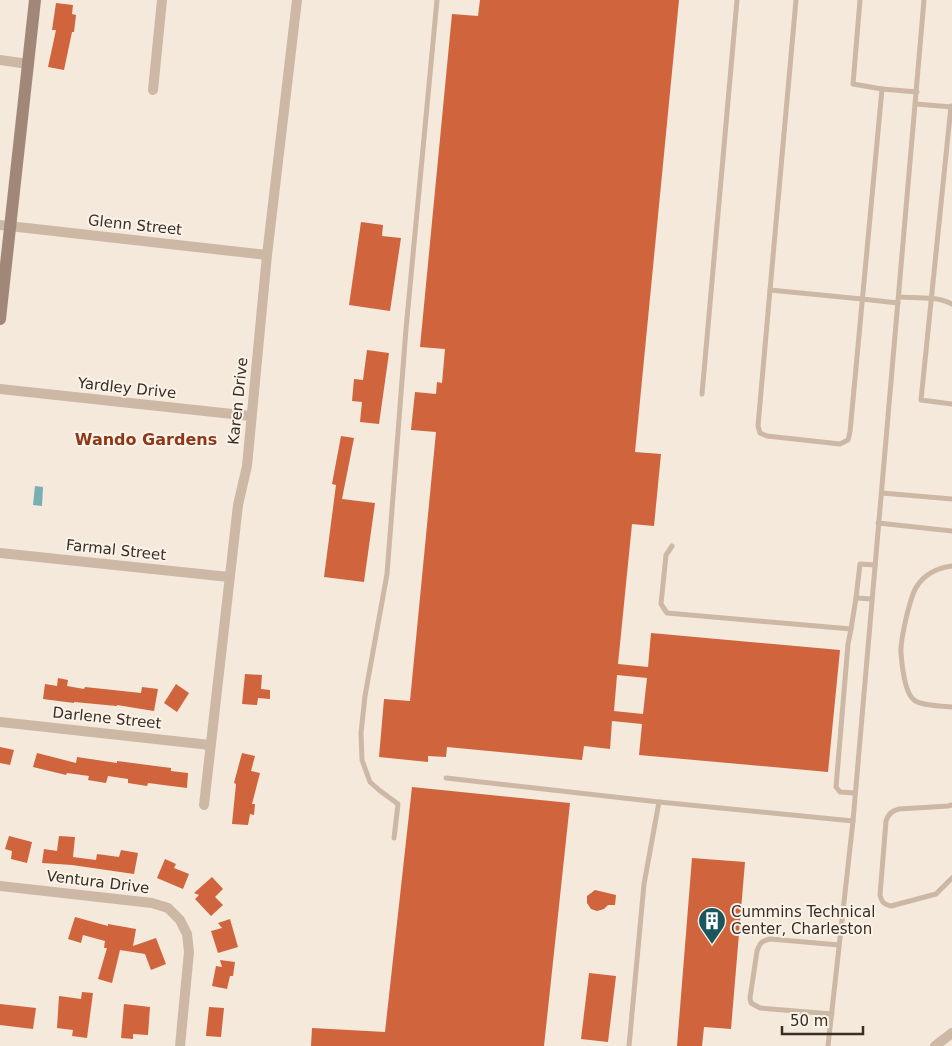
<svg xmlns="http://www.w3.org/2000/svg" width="952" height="1046" viewBox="0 0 952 1046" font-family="'DejaVu Sans',sans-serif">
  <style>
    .water { fill: #77afb3 }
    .building { fill: #cf643d; fill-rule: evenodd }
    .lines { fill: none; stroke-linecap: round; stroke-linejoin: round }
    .lane { stroke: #cdb8a6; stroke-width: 5 }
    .street { stroke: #cdb8a6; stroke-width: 10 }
    .secondary { stroke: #a18777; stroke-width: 12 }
    .labels { text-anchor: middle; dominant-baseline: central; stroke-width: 4; stroke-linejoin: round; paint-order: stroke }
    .street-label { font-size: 15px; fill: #382d27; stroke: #fbf2e8 }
    .poi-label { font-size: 15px; fill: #382d27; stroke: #fbf2e8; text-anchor: start }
    .neighbourhood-label { font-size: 16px; font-weight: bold; fill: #8e381a; stroke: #fbf2e8 }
  </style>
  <rect width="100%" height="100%" fill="#f4e9db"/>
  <!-- water -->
  <polygon class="water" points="35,486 43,487 42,506 33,505"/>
  <!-- building -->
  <g class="building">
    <path d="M480 0H679L635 452 661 454 654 526 632 524 618 664 648 667 651 633 840 650 828 772 639 755 642 724 612 721 610 749 584 746 582 760 447 747 446 757 428 756V762L379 757 384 699 410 701 436 432 411 430 415 392 436 394 437 382 442 383 445 349 420 347 452 14 478 16ZM617 675 647 678 643 714 614 711Z"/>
    <polygon points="56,3 73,5 72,14 76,15 74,32 72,32 64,70 48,67 56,30 52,30"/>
    <polygon points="361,222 383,225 382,236 401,238 390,311 349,305"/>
    <polygon points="367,350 389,353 379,424 360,422 362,402 352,401 354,379 363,380"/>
    <polygon points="341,436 354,438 342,499 375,503 364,582 324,577 336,485 332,484"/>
    <polygon points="245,674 262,675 261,689 270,690 270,699 258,698 257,705 242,704"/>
    <polygon points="58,678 68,680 67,686 84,689 85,687 141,693 142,687 158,689 154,711 117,705 117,706 74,702 74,703 43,699 45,684 57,686"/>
    <polygon points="176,684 189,693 177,712 164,703"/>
    <polygon points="0,747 14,750 10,765 0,763"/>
    <polygon points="37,753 76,763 77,757 117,763 117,761 171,768 171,771 188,773 187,788 148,783 147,786 128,783 128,779 108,776 106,783 88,780 89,776 67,773 66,775 33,767"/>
    <polygon points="242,753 255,756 251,771 260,773 252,804 255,804 254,815 250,814 248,825 232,824 236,784 234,783"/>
    <polygon points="412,787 570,803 544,1046 311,1046 312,1028 385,1032"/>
    <polygon points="9,836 32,842 27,863 11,859 12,851 5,849"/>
    <polygon points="59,836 75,837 73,857 96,860 97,854 119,857 121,850 138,853 134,874 72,865 42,863 44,849 57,851"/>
    <polygon points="692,858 745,862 731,1029 704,1027 702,1046 677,1046"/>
    <polygon points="165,859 176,864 174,868 189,874 183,889 157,878"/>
    <polygon points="212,877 223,889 215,897 223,905 211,916 195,899 199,895 194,893"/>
    <polygon points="595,890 616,895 615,905 608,905 604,909 597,911 591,909 587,903 587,896"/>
    <polygon points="75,917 108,926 108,924 136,929 133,946 156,938 166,964 151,970 145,954 120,950 112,983 98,979 107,948 104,948 105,941 83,935 81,943 68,939"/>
    <polygon points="230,919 238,947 218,953 211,931 222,928 218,923"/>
    <polygon points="220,960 235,962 233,976 230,976 227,989 212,986 216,966 222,967"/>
    <polygon points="589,973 616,976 608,1042 581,1039"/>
    <polygon points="82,992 93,993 87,1038 72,1036 73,1030 57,1028 59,996 81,999"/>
    <polygon points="0,1004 36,1008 33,1029 0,1025"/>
    <polygon points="124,1004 150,1007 148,1035 133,1034 133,1039 121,1038"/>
    <polygon points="209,1007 224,1008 221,1037 206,1036"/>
  </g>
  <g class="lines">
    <!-- lane -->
    <g class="lane">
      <polyline points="860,0 853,84 882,89 850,432 848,440 840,444 767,436 760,433 758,426 770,290 862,299 898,303"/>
      <polyline points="882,89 917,92"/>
      <polyline points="916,104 952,107"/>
      <polyline points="951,106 921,400 952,404"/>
      <polyline points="770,290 796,0"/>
      <path d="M899 297C915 298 938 296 952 304"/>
      <polyline points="702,394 737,0"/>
      <polyline points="882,493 952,499"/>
      <polyline points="878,523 952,531"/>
      <polyline points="672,546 666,555 661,604 667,613 851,629 856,598 872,599"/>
      <path d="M952 566C937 568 925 574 917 586 910 596 900 641 901 653 902 666 905 693 914 700 921 706 943 706 952 707"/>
      <polyline points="856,598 860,564 875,565"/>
      <polyline points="851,629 848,644 836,787 840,792 855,793"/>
      <polyline points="446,778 659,802 853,821 924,0"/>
      <path d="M952 805 948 806 899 809C892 811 889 813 886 821L880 895C882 903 884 904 891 906L936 894 952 878"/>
      <polyline points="394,838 398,804 379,790 370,782 362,760 361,733 365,696 387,574 406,329 437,0"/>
      <path d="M832 1014 760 1008 751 1003 750 998 757 951C760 943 761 941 770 939L839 945"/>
      <polyline points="629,1046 644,884 659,802"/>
      <polyline points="828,1046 853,821"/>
    </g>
    <!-- street -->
    <g class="street">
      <polyline points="0,60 28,64"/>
      <polyline points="153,90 162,0"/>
      <polyline points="0,225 267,255"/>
      <polyline points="0,389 251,416"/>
      <polyline points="0,553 229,577"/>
      <polyline points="0,722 210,745"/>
      <polyline points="204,805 238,505 247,466 267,255 297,0"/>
      <polyline points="0,886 152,903 168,908 180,920 187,934 189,952 180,1046"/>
      <polyline points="935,1046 952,1033"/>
    </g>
    <!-- secondary -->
    <polyline class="secondary" points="0,319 35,0"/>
  </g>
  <!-- icons -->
  <defs>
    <symbol id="building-pin" viewBox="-11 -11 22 30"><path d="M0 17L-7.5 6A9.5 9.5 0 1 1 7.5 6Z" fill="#19575d" stroke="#fbf2e8"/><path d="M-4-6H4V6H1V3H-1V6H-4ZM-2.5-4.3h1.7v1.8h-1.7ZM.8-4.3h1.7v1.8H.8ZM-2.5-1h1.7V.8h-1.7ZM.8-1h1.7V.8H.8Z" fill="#fff"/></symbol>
  </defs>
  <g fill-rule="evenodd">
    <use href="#building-pin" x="696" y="905" width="32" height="43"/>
  </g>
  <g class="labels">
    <!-- street labels -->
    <g class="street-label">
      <text transform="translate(135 225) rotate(6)">Glenn Street</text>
      <text transform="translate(127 388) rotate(6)">Yardley Drive</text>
      <text transform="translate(238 401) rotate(-84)">Karen Drive</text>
      <text transform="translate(116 550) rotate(6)">Farmal Street</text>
      <text transform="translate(107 718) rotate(6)">Darlene Street</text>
      <text transform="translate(98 882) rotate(7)">Ventura Drive</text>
    </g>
    <!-- poi labels -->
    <g class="poi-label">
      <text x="731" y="912">Cummins Technical<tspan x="731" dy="17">Center, Charleston</tspan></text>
    </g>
    <!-- neighbourhood labels -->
    <g class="neighbourhood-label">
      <text x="146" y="439">Wando Gardens</text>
    </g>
  </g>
  <!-- scale -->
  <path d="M782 1026v8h81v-8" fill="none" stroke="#382d27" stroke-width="2.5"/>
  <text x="790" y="1026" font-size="15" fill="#382d27" stroke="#fbf2e8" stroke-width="4" paint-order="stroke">50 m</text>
</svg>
